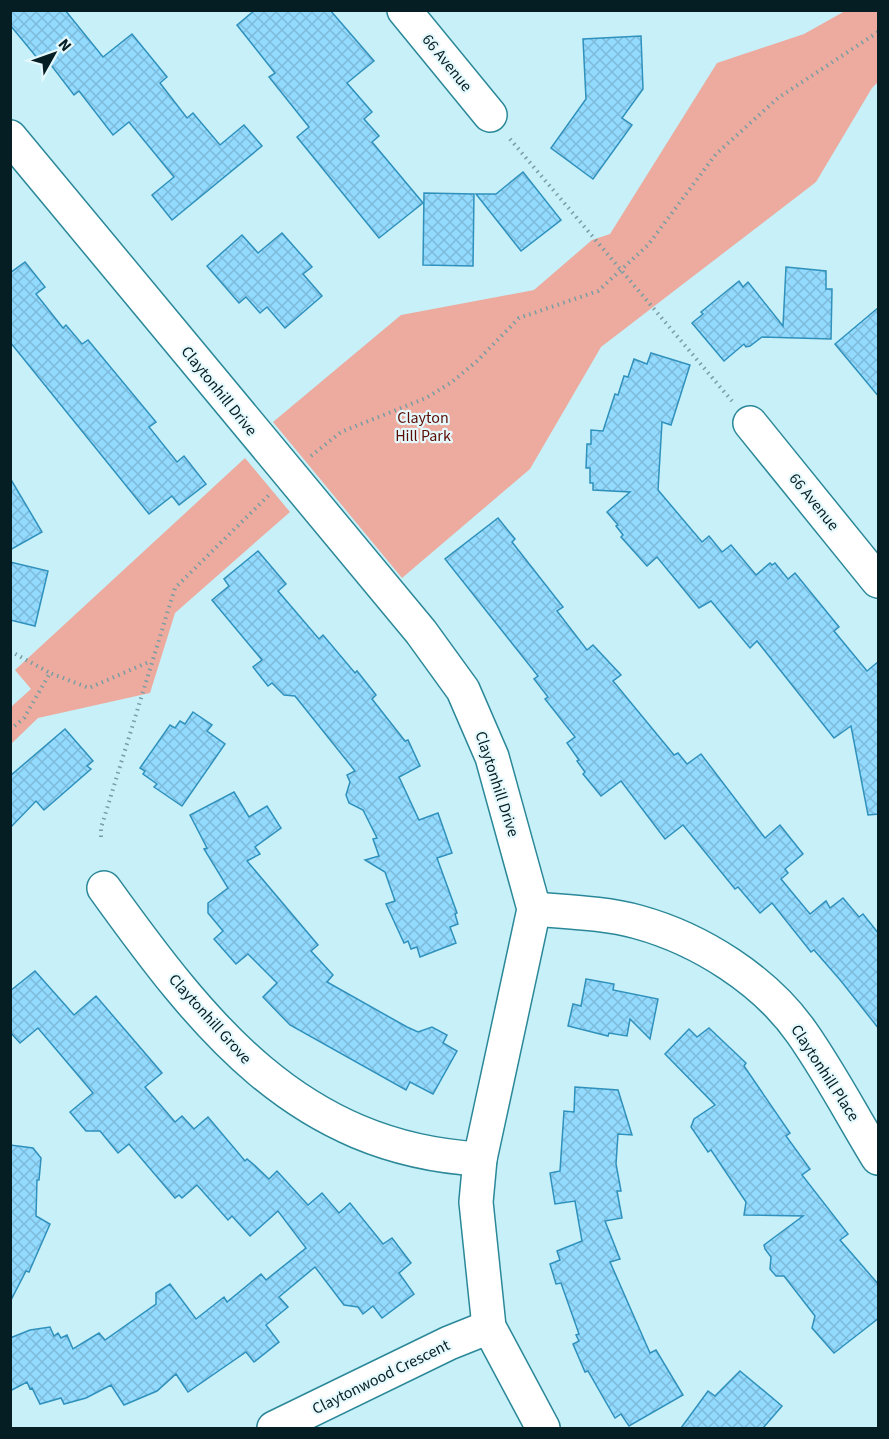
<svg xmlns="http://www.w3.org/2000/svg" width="889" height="1439" viewBox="0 0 889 1439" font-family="'Source Sans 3',sans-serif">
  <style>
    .green { fill: #ecab9e }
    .building { fill: url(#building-cross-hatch); stroke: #2f91bc; stroke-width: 1.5 }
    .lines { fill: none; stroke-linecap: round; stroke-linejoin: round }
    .street-casing { stroke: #2b8898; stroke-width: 36 }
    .path { stroke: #7a9da4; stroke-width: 4; stroke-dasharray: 1.5 4.5; stroke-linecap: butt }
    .street { stroke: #fff; stroke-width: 33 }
    .labels { text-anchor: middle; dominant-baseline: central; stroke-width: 4.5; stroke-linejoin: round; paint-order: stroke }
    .street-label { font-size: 16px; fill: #051e23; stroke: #e5f9fd }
    .park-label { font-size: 16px; fill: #5b0d03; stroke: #e5f9fd }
  </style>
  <defs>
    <pattern id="building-cross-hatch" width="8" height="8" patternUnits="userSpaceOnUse" patternTransform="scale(1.5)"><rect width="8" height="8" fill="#93daff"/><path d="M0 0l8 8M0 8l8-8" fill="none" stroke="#7dbbda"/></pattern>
  </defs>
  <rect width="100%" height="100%" fill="#c7f0f8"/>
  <!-- green -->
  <g class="green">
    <polygon points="845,11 878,11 878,82 872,88 816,182 601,347 530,469 402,578 273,422 401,315 534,290 592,240 610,234 717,63 804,34"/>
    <polygon points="245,458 290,512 175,613 150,693 38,718 11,744 11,707 31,689 15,670"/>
  </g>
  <!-- building -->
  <g class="building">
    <polygon points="10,10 65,10 103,57 132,34 167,77 160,83 187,118 193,113 220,145 244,125 262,146 172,220 152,195 174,177 129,122 113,135 79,91 74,95 48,61 43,65 10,25"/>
    <polygon points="255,10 330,10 374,61 347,83 372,112 364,119 379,136 372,142 423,203 379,238 297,137 309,127 269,77 275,73 237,25"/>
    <polygon points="641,36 643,89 622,118 632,125 593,179 551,148 586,99 583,39"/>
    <polygon points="523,172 561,220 521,251 476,194 496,194"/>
    <polygon points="424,193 474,194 473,266 423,265"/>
    <polygon points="282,233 312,267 303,274 322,296 285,328 267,307 260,313 246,297 239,303 207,266 242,235 258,253"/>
    <polygon points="25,262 45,287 36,294 63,328 66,325 82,344 88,340 156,422 149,427 177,462 184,456 206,484 179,505 172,496 149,514 10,342 10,273"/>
    <polygon points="786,267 826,271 826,289 832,289 831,339 762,337 750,346 746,347 744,344 724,361 692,323 703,314 701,312 739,281 743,287 748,282 783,326"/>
    <polygon points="879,307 879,397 835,344"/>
    <polygon points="651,353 690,365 671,425 662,422 658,490 702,542 709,536 722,552 731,545 756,575 770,563 772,565 775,563 788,579 795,573 839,627 834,631 867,671 879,661 879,814 868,815 851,726 834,738 757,641 750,648 711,601 699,608 657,557 647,566 621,537 623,535 616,526 618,525 607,512 630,492 593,490 593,483 590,483 590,468 586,468 587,444 591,444 591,430 603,431 615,394 618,395 624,376 628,377 634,359 647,364"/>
    <polygon points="10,478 42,532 10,550"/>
    <polygon points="498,518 515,539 512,542 563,607 557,611 587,650 593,645 621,675 613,681 674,755 678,753 687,764 701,754 765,838 780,825 803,854 785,869 788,873 781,879 810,914 826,901 830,908 843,898 859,917 863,914 879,934 879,1029 841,981 814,950 811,952 772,903 760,913 738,887 735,889 683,825 665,839 621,781 601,796 583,774 585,772 577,761 579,760 567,743 575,737 545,699 548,697 534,679 538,676 445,559"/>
    <polygon points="258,551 286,584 278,591 319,639 323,635 355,673 357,671 376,695 372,699 405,741 408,740 420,766 399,777 419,820 438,813 452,853 437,858 457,913 455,914 458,924 450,927 456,943 420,957 417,947 411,949 408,941 404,943 386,904 395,901 385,872 365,860 379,856 373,839 377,838 363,810 349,803 346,795 350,782 347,775 355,771 295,696 284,695 272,683 268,686 253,667 262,660 212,600 229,586 224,579"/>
    <polygon points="10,562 48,571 35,626 10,620"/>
    <polygon points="193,712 212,725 207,731 225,744 182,806 154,787 157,784 143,774 145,771 140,768 170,725 175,728 180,721 185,724"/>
    <polygon points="65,729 93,761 87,766 91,769 44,810 36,801 10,828 10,776"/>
    <polygon points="234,792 249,817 267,806 281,828 255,847 260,854 247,861 318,945 311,951 333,975 327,982 407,1027 418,1032 432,1027 447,1035 443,1043 457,1051 433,1094 410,1082 406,1090 290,1025 263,997 277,983 248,954 236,964 214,939 223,931 208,913 208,903 228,888 204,849 207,848 190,815"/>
    <polygon points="35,971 74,1015 96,996 162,1073 145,1087 175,1122 182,1116 194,1129 208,1117 245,1161 247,1159 252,1163 269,1179 277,1171 308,1205 322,1193 339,1213 350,1203 383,1244 392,1238 411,1263 399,1273 414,1294 382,1318 373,1306 363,1314 358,1307 344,1305 315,1267 279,1297 288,1307 266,1325 279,1342 254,1362 246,1352 188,1392 176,1374 157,1391 124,1405 111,1385 86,1398 64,1404 61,1398 40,1404 32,1388 30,1389 27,1382 10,1391 10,1338 30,1330 50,1327 54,1336 58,1333 61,1338 67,1335 73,1349 99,1333 105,1340 156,1304 156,1293 170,1284 196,1319 224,1297 227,1302 261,1274 266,1280 306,1248 278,1211 250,1236 232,1216 228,1220 197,1185 182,1198 179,1195 175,1198 129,1144 118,1153 100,1131 86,1131 70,1112 93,1093 38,1028 20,1043 10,1032 10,991"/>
    <polygon points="586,979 614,984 613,990 658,999 650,1039 630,1019 627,1036 609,1033 608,1036 568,1026 573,1004 581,1006"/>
    <polygon points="709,1028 746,1063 744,1066 790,1133 786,1136 810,1169 802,1175 848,1234 840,1240 879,1285 879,1318 834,1353 812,1328 815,1316 784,1276 776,1276 770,1269 771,1257 765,1249 764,1245 803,1216 744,1215 746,1202 711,1150 708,1152 691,1127 694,1119 715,1105 665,1054 689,1029 697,1037"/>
    <polygon points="575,1087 618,1090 632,1135 618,1134 616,1164 621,1191 617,1191 622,1218 605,1221 620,1259 610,1262 650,1353 656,1350 683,1395 629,1426 621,1414 615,1418 588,1371 585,1372 573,1344 579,1341 576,1335 579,1334 561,1283 556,1284 550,1264 560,1260 557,1251 582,1241 575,1201 555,1204 550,1173 560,1171 564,1111 574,1112"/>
    <polygon points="10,1145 33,1148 41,1158 39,1180 37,1180 36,1216 50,1224 29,1272 26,1271 10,1302"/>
    <polygon points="740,1371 782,1406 763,1428 681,1428 708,1391 715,1396"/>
  </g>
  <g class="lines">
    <defs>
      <g id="street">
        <polyline points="404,10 490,115"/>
        <polyline points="10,137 421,632 463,690 492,757 534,909 480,1159 476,1202 489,1327 543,1428"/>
        <polyline points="750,423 878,581"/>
        <path d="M104 888C202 1024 297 1149 480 1159"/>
        <path d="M534 909C568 912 605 913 638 922 700 939 765 980 802 1033 830 1073 853 1117 878 1158"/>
        <polyline points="274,1428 449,1343 489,1327"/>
      </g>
    </defs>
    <!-- street casing -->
    <use href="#street" class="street-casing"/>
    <!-- path -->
    <g class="path">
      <polyline points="510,139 732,401"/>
      <polyline points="311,456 341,432 426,398 452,382 477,361 519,318 598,291 648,245 716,154 778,98 878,32"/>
      <polyline points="10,651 50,673"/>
      <polyline points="10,730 24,718 50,673 89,688 151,661"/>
      <polyline points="101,837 101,828 175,588 269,495"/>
    </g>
    <!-- street -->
    <use href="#street" class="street"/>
  </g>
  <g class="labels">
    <!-- street labels -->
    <g class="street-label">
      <text transform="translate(447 63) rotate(51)">66 Avenue</text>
      <text transform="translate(219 391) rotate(51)">Claytonhill Drive</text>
      <text transform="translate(814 502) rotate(51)">66 Avenue</text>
      <text transform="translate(497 784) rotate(72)">Claytonhill Drive</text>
      <text transform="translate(210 1019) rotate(48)">Claytonhill Grove</text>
      <text transform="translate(825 1073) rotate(57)">Claytonhill Place</text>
      <text transform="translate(381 1377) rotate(-26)">Claytonwood Crescent</text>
    </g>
    <!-- park labels -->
    <g class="park-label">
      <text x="423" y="418">Clayton<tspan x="423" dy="18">Hill Park</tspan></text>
    </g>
  </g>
  <!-- border -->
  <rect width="889" height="1439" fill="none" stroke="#051e23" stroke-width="24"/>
  <!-- north arrow -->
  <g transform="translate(54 54) rotate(50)" stroke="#e5f9fd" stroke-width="4.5" paint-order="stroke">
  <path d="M0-4.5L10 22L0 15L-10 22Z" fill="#051e23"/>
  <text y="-9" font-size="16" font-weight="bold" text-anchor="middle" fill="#051e23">N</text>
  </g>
</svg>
